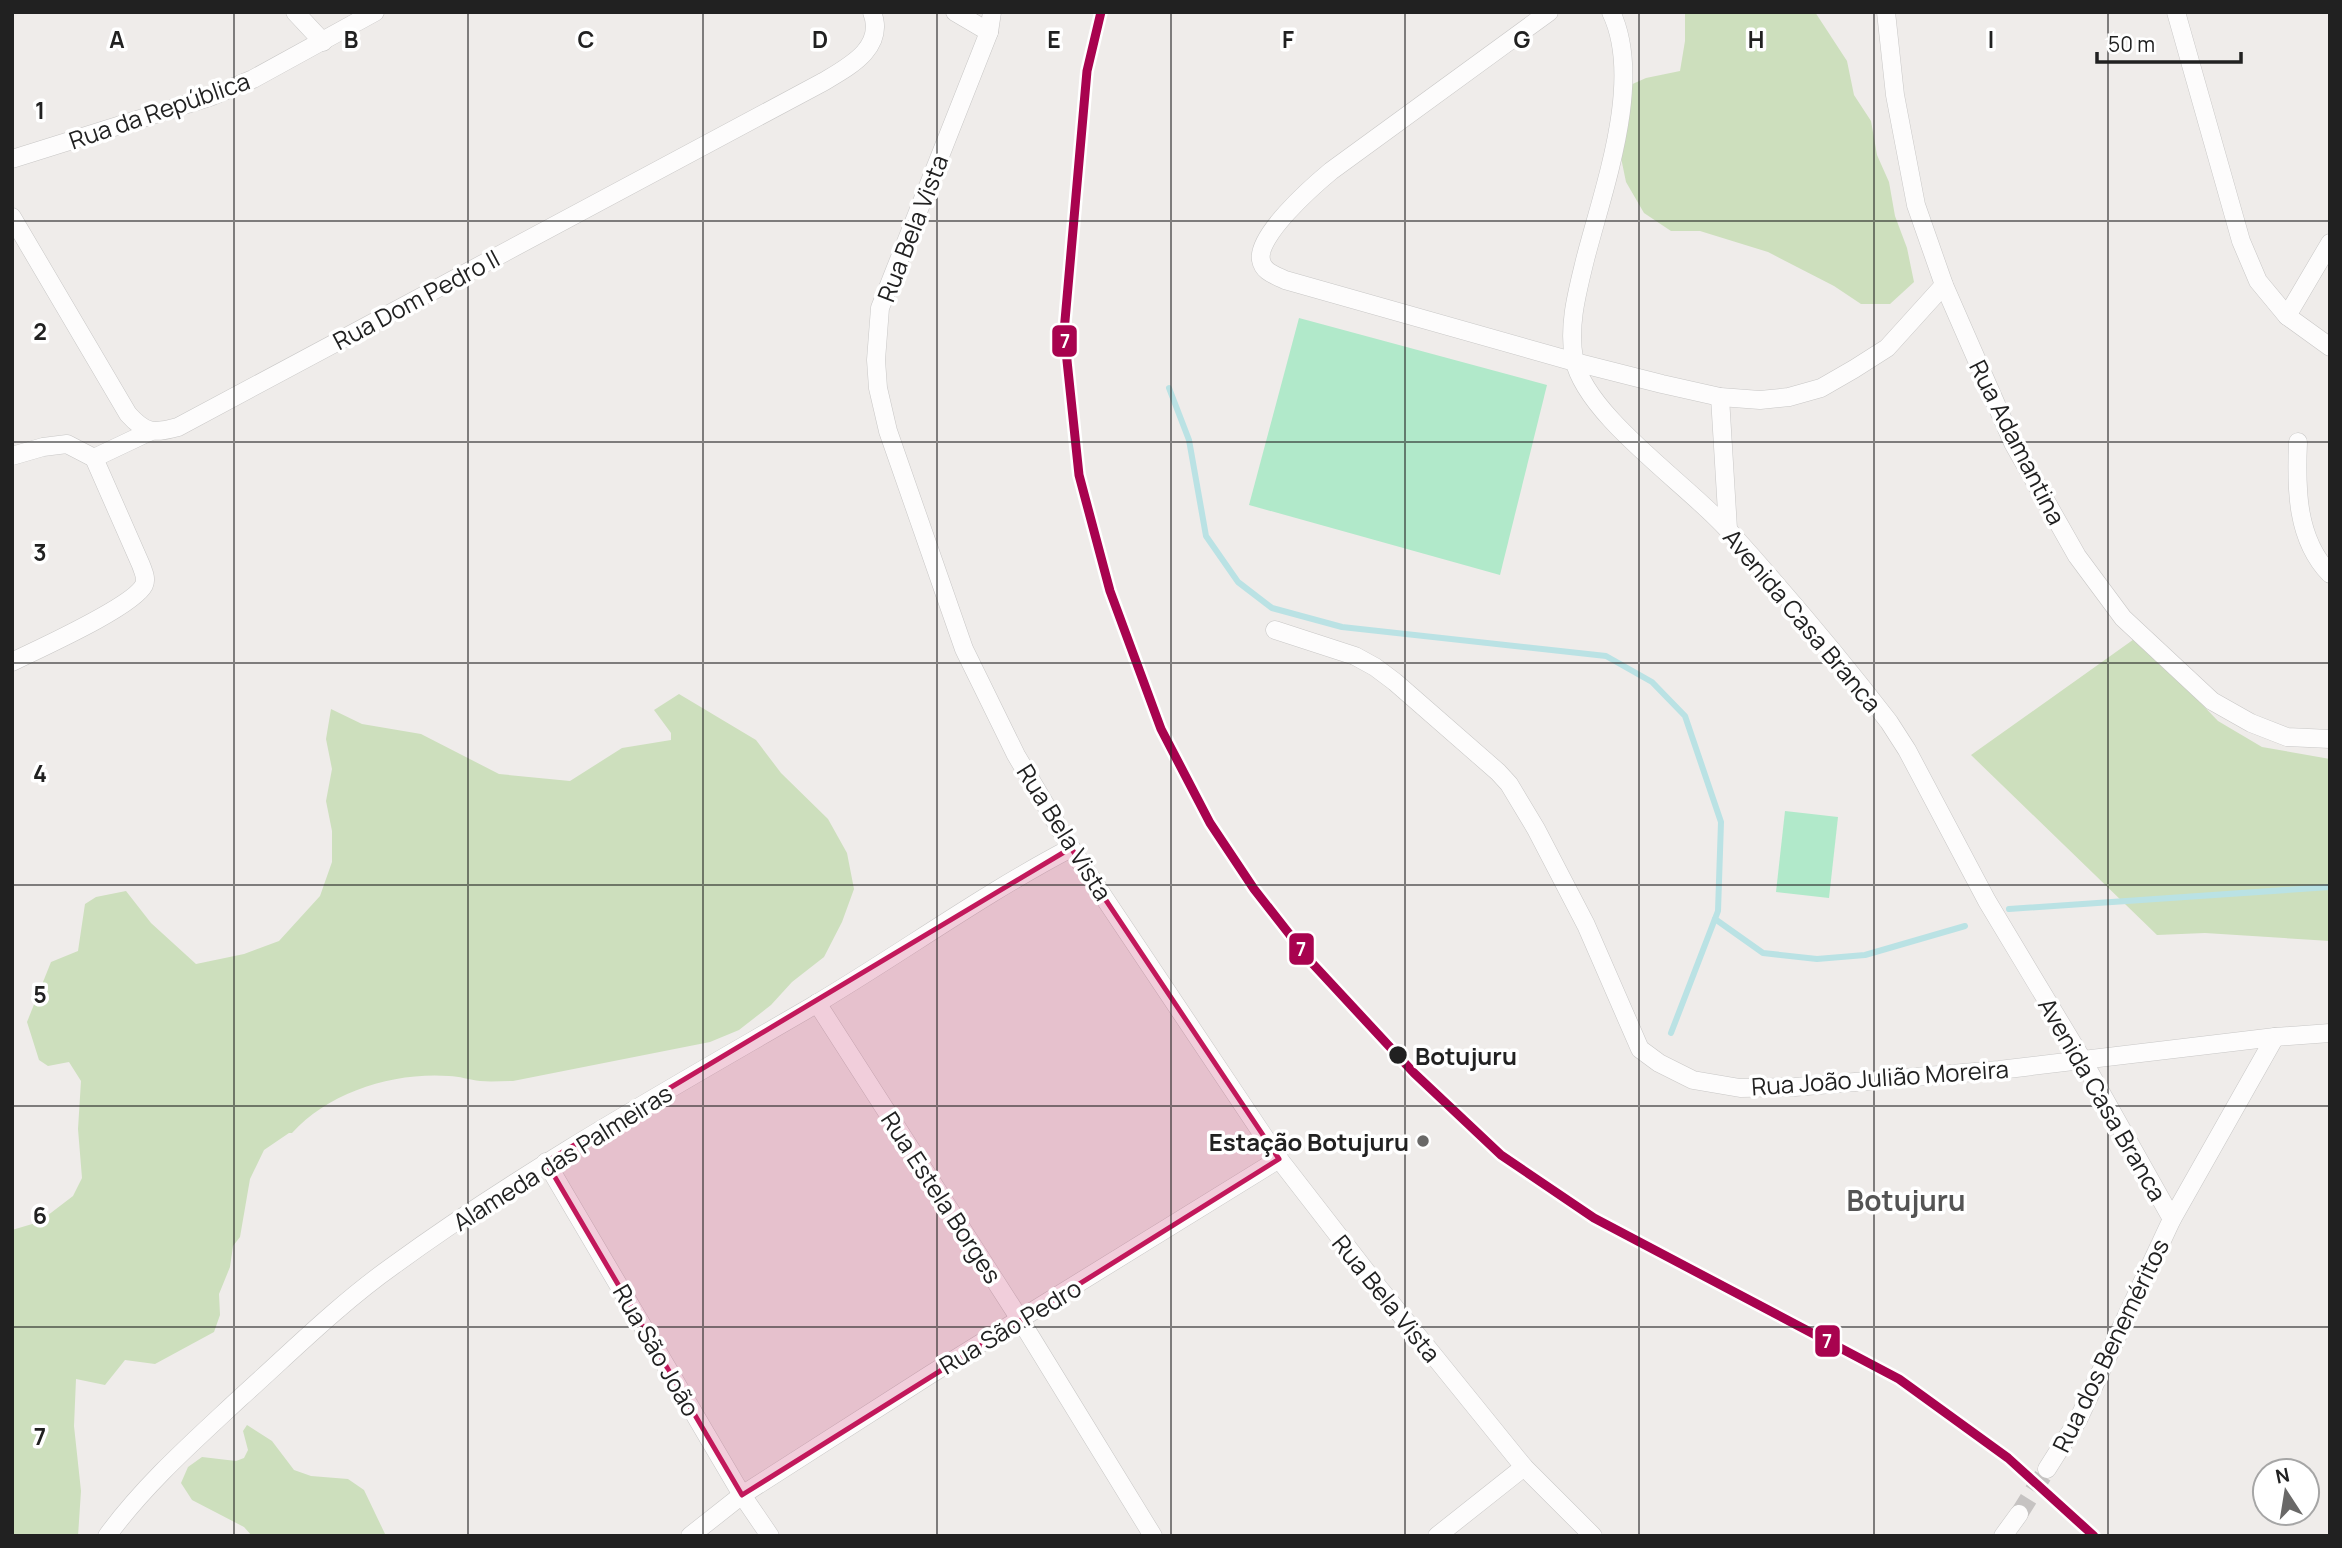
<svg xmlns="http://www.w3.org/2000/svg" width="2342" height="1548" viewBox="0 0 2342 1548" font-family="Manrope,sans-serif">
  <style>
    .forest { fill: #cddfbd }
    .pitch { fill: #b1e9ca }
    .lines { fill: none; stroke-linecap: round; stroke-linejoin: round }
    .stream { stroke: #bae2e4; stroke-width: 6 }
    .minor-tunnel { stroke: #c6c3c2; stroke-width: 18; stroke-dasharray: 18 9; stroke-linecap: butt }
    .minor-casing { stroke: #c8c7c6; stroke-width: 19 }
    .minor { stroke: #fdfcfc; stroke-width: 18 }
    .rail-1-casing { stroke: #fff; stroke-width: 14 }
    .rail-1 { stroke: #a8034f; stroke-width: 9 }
    .marked { fill: #c2185b; fill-opacity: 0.2; stroke: #c2185b; stroke-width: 5; stroke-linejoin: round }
    .grid { fill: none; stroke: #212121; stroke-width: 2; stroke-opacity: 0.55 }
    .stop-dot { fill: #212121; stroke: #fff; stroke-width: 2.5 }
    .poi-dot { fill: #696867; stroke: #fff; stroke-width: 2.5 }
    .labels { text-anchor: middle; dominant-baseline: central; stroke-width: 7; stroke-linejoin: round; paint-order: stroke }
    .street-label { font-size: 24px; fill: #212121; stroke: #fff }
    .stop-label { font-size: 24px; font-weight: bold; fill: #212121; stroke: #fff; text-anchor: start }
    .poi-label { font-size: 24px; font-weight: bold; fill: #212121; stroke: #fff; text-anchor: end }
    .quarter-label { font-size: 28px; font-weight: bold; fill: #545454; stroke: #fff }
    .grid-label { font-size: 23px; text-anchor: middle; font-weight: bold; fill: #212121; stroke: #fff; stroke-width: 7; stroke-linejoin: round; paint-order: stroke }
    .line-badge { stroke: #fff; stroke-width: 2.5 }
    .badge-label { font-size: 19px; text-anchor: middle; font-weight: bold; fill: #fff }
  </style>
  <rect width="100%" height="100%" fill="#efecea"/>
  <!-- forest -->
  <g class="forest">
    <polygon points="1685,12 1815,12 1847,61 1854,95 1871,121 1877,155 1889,182 1895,216 1907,248 1914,282 1890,304 1861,304 1834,286 1768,252 1700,231 1671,231 1644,213 1626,182 1619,148 1619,90 1646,78 1680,71 1685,41"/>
    <polygon points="2137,637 2218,721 2262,747 2330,759 2330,941 2205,933 2157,935 1971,755"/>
    <path d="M679 694 756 740 781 773 828 819 847 853 854 889 842 922 824 957 792 982 771 1005 739 1030 710 1042 513 1081C502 1081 491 1082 480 1081 470 1080 459 1076 449 1076 393 1072 329 1092 292 1133H289L264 1150 250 1179 240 1237 233 1246 230 1267 219 1294 220 1315 214 1332 155 1364 125 1360 105 1385 76 1379 74 1426 81 1491 78 1536H12V1230L39 1222 73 1196 82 1178 78 1129 81 1081 69 1062 48 1066 39 1060 27 1022 51 962 78 951 85 904 96 897 126 891 151 923 196 964 244 954 279 941 320 896 332 862V831L326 801 332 769 326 739 331 709 362 724 421 734 499 774 570 781 622 748 671 740V733L654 710Z"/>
    <polygon points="247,1425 272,1441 294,1470 311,1476 348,1479 364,1490 386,1536 252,1536 244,1527 192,1500 181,1483 188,1467 202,1457 236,1461 244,1458 248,1450 243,1431"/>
  </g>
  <!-- pitch -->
  <g class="pitch">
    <polygon points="1299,318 1547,385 1500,575 1249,505"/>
    <polygon points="1785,811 1838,817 1829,898 1776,892"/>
  </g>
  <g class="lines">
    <!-- stream -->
    <g class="stream">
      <polyline points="1169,388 1189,440 1206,536 1238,582 1272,608 1342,627 1606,656 1652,682 1685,716 1721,822 1718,911 1671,1033"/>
      <polyline points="2009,909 2330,887"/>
      <polyline points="1715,919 1763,953 1817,959 1865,955 1965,926"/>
    </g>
    <!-- minor-tunnel -->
    <polyline class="minor-tunnel" points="2019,1514 2047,1469"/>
    <defs>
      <g id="minor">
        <polyline points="295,12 323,42"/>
        <polyline points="955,12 989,32"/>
        <polyline points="992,12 989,32 880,308 876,360 878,388 888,431 964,649 1016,755 1071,848 1279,1159 1379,1288 1524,1467 1593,1536"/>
        <path d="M1549 12 1331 171C1313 186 1256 236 1261 260 1263 272 1275 275 1285 280L1575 362 1662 384 1720 397 1760 400 1789 397 1821 388 1854 369 1887 348 1944 285"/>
        <path d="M1611 12C1644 81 1603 189 1585 260 1577 293 1568 325 1574 359 1586 417 1690 486 1729 531 1784 592 1839 657 1889 722L1907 750 1987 901 2082 1059 2172 1219"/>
        <polyline points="1886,12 1895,95 1916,205 1944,285 2013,443 2077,556 2123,618 2212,701 2251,723 2287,737 2330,739"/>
        <polyline points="2176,12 2241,241 2258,281 2287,316 2330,347"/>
        <polyline points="12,159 210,97 253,79 375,12"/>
        <path d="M12 217 128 414C145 433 153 434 178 427L823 82C848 67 886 48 872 12"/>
        <polyline points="2287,316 2330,243"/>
        <polyline points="1720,397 1728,529"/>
        <path d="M2298 442C2296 488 2296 539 2330 574"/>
        <polyline points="12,456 43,447 67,444 94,458 151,431"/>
        <polyline points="1275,630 1355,656 1375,667 1395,682 1498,772 1509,784 1536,829 1586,925 1640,1049 1659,1063 1693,1080 1740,1088 1795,1087 1999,1070 2275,1037 2330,1033"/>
        <path d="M12 662C38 649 133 607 144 585 147 578 143 571 141 565L94 458"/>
        <polyline points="817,1003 1021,1321 1153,1536"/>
        <polyline points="546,1162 742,1495 770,1536"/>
        <polyline points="2047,1469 2078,1420 2172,1219 2275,1037"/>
        <path d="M107 1536C145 1484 194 1441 240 1398 290 1353 339 1304 394 1265 526 1169 670 1089 811 1007 899 955 981 895 1071 848"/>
        <polyline points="690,1536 742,1495 931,1374 1279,1159"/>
        <polyline points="1437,1536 1524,1467"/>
        <polyline points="2003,1536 2019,1514"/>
      </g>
    </defs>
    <!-- minor casing -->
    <use href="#minor" class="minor-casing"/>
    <!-- minor -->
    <use href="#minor" class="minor"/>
    <defs>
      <polyline id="rail-1" points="1101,12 1087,71 1064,332 1079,475 1110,591 1161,729 1210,823 1254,889 1312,963 1414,1073 1501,1155 1594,1218 1899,1379 2008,1458 2094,1536"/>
    </defs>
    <!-- rail-1 casing -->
    <use href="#rail-1" class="rail-1-casing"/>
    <!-- rail-1 -->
    <use href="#rail-1" class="rail-1"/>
  </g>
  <!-- marked area -->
  <path class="marked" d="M1071 848 1279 1159 742 1495 546 1162Z"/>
  <!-- grid -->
  <path class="grid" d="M234 12V1536M468 12V1536M703 12V1536M937 12V1536M1171 12V1536M1405 12V1536M1639 12V1536M1874 12V1536M2108 12V1536M12 221H2330M12 442H2330M12 663H2330M12 885H2330M12 1106H2330M12 1327H2330"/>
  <!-- markers -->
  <circle class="stop-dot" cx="1398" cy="1055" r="10"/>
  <circle class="poi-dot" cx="1423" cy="1141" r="7"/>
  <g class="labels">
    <!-- street labels -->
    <g class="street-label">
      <text transform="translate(159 110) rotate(-19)">Rua da República</text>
      <text transform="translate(912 228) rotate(-69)">Rua Bela Vista</text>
      <text transform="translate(416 299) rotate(-28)">Rua Dom Pedro II</text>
      <text transform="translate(2018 442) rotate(63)">Rua Adamantina</text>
      <text transform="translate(1803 620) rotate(50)">Avenida Casa Branca</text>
      <text transform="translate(1065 832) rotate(58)">Rua Bela Vista</text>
      <text transform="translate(1880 1077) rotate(-4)">Rua João Julião Moreira</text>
      <text transform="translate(2103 1099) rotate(60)">Avenida Casa Branca</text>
      <text transform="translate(562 1157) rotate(-32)">Alameda das Palmeiras</text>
      <text transform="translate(942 1197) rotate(57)">Rua Estela Borges</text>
      <text transform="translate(1387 1298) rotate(51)">Rua Bela Vista</text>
      <text transform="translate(1010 1326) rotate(-31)">Rua São Pedro</text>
      <text transform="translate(2110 1345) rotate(-64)">Rua dos Beneméritos</text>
      <text transform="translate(657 1350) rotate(60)">Rua São João</text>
    </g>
    <!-- stop labels -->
    <g class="stop-label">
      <text x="1415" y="1055">Botujuru</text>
    </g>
    <!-- poi labels -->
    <g class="poi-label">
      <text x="1409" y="1141">Estação Botujuru</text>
    </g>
    <!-- quarter labels -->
    <g class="quarter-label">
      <text x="1906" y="1200">Botujuru</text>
    </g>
  </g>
  <g class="grid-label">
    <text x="117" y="48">A</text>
    <text x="351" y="48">B</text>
    <text x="586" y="48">C</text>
    <text x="820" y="48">D</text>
    <text x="1054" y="48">E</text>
    <text x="1288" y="48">F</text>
    <text x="1522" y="48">G</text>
    <text x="1756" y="48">H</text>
    <text x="1991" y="48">I</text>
    <text x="40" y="119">1</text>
    <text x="40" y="340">2</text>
    <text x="40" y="561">3</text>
    <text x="40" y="782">4</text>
    <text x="40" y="1003">5</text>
    <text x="40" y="1224">6</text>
    <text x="40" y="1445">7</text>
  </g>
  <g class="line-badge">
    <rect x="1051" y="324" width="27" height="34" rx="7" fill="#a8034f"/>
    <rect x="1288" y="932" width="27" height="34" rx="7" fill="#a8034f"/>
    <rect x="1814" y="1324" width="27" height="34" rx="7" fill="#a8034f"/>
  </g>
  <g class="badge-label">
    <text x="1065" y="348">7</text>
    <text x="1301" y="956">7</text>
    <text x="1827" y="1348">7</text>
  </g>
  <!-- border -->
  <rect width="2342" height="1548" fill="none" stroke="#212121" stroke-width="28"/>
  <!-- north arrow -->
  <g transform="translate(2286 1492) rotate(348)"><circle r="33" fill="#ffffff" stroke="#a6a6a6" stroke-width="2"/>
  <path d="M0-5L12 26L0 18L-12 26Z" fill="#696867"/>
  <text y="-10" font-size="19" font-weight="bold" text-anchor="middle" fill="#212121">N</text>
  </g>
  <!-- scale -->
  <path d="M2097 52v10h144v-10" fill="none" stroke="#212121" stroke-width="3.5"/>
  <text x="2108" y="52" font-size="21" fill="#212121" stroke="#ffffff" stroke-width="5" paint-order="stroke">50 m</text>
</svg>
